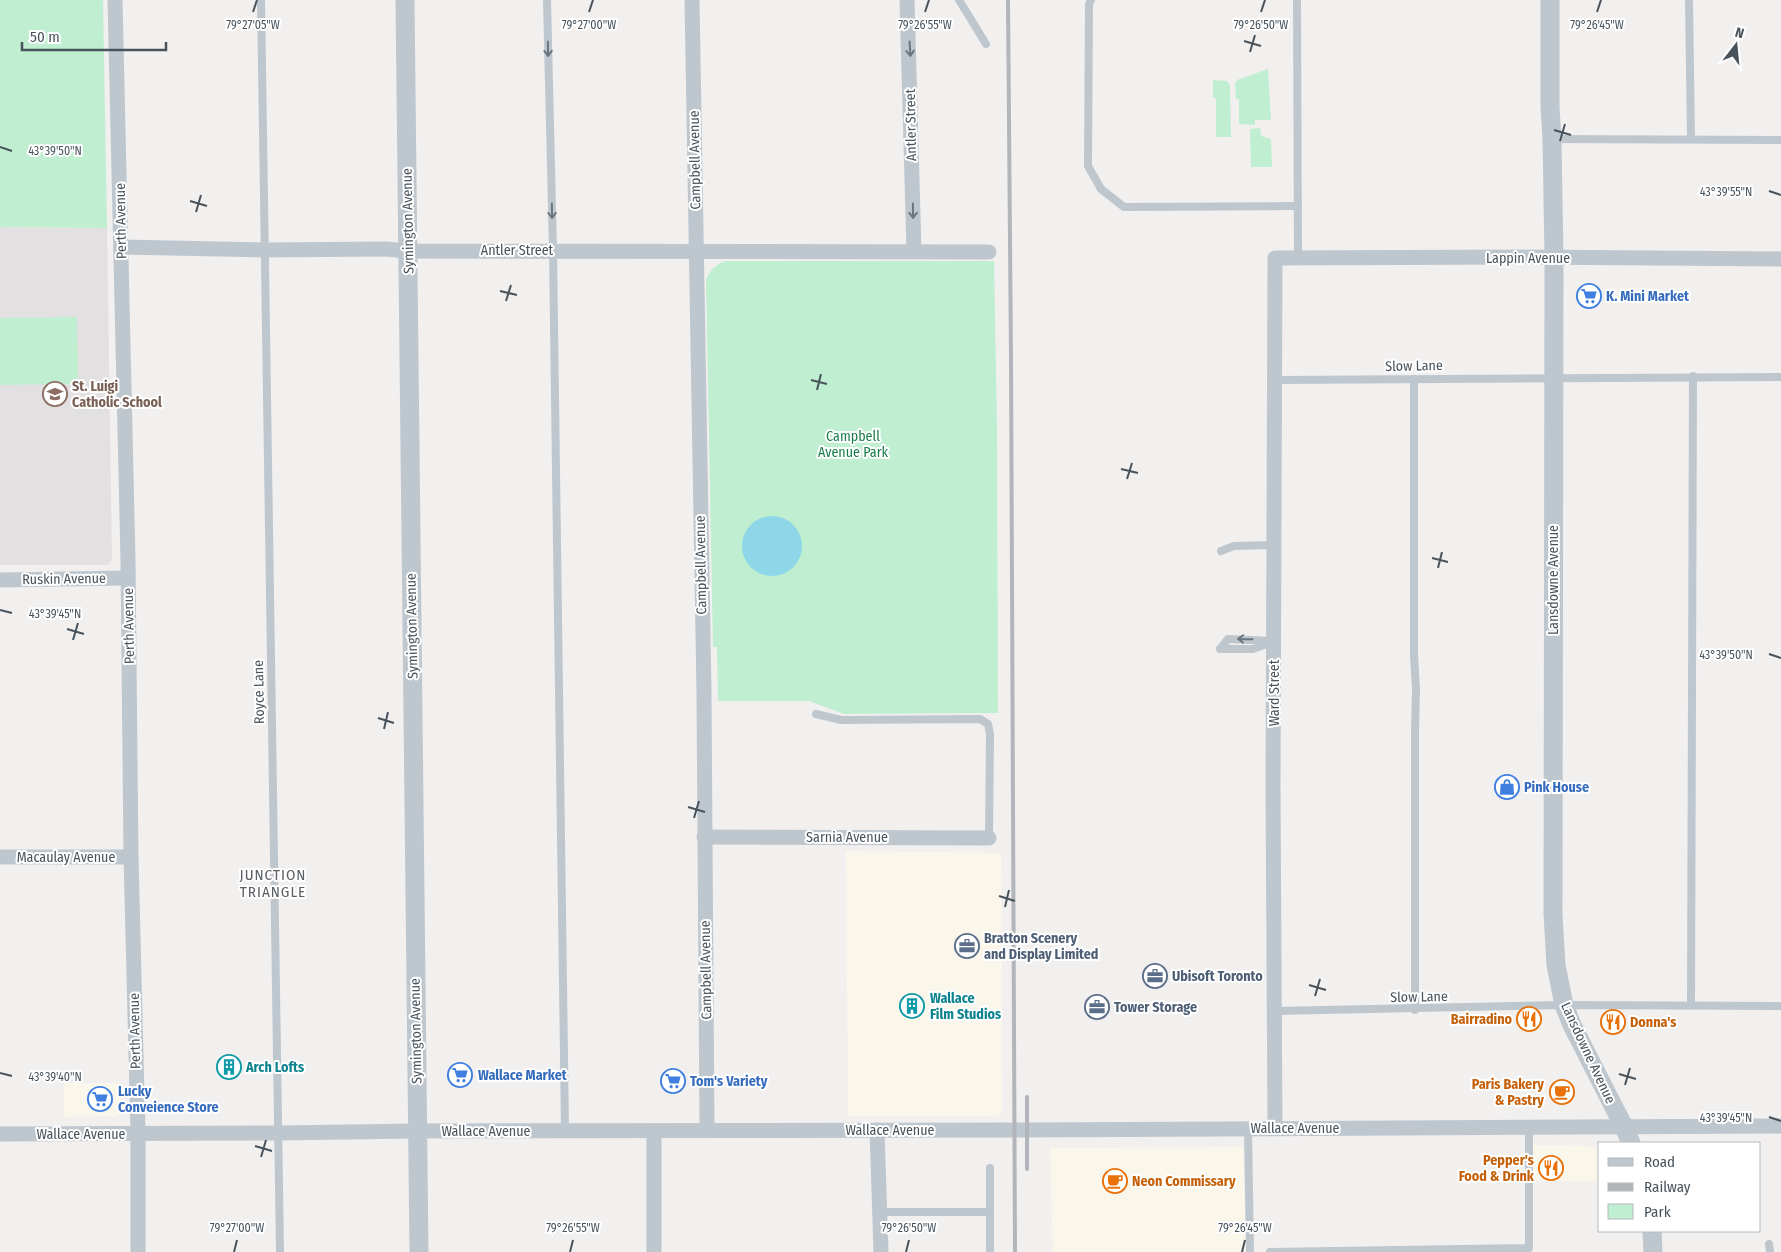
<svg xmlns="http://www.w3.org/2000/svg" width="1781" height="1252" viewBox="0 0 1781 1252" font-family="'Fira Sans Condensed',sans-serif">
  <style>
    .commercial { fill: #fbf6ea }
    .education { fill: #e3e0e1 }
    .green { fill: #bfeed1 }
    .water { fill: #8ed7e9 }
    .lines { fill: none; stroke-linecap: round; stroke-linejoin: round }
    .service { stroke: #bec7ce; stroke-width: 8 }
    .minor { stroke: #bec7ce; stroke-width: 15 }
    .tertiary { stroke: #bec7ce; stroke-width: 19 }
    .rail { stroke: #b2b5b9; stroke-width: 4 }
    .oneway { stroke: #6b767e }
    .ticks { fill: none; stroke: #48535c; stroke-width: 2 }
    .labels { text-anchor: middle; dominant-baseline: central; stroke-width: 4; stroke-linejoin: round; paint-order: stroke }
    .street-label { font-size: 14px; fill: #48535c; stroke: #fff }
    .shop-label { font-size: 14px; font-weight: bold; fill: #366cbe; stroke: #fff; text-anchor: start }
    .education-label { font-size: 14px; font-weight: bold; fill: #785e54; stroke: #fff; text-anchor: start }
    .park-label { font-size: 14px; fill: #1a7c4a; stroke: #fff }
    .service-label { font-size: 14px; font-weight: bold; fill: #4e5e75; stroke: #fff; text-anchor: start }
    .culture-label { font-size: 14px; font-weight: bold; fill: #0d838f; stroke: #fff; text-anchor: start }
    .food-label { font-size: 14px; font-weight: bold; fill: #c56008; stroke: #fff; text-anchor: end }
    .neighbourhood-label { font-size: 15px; letter-spacing: 1px; fill: #5c6064; stroke: #fff }
    .ticks-label { font-size: 12px; text-anchor: middle; fill: #48535c; stroke: #fff; stroke-width: 4; stroke-linejoin: round; paint-order: stroke }
  </style>
  <rect width="100%" height="100%" fill="#f2efef"/>
  <!-- commercial -->
  <g class="commercial">
    <polygon points="846,851 1001,853 1002,1113 996,1116 848,1116"/>
    <polygon points="64,1083 120,1083 120,1114 118,1116 64,1117"/>
    <polygon points="1533,1145 1585,1146 1600,1150 1600,1181 1532,1181"/>
    <polygon points="1243,1147 1246,1252 1053,1252 1050,1148"/>
  </g>
  <!-- education -->
  <polygon class="education" points="0,227 107,228 112,560 108,565 0,565"/>
  <!-- green -->
  <g class="green">
    <polygon points="0,0 103,0 107,228 0,227"/>
    <polygon points="1268,69 1271,120 1255,120 1255,125 1239,124 1239,99 1236,99 1235,84 1237,80"/>
    <polygon points="1213,80 1227,81 1230,86 1231,137 1216,137 1216,98 1213,98"/>
    <polygon points="1260,128 1261,136 1271,139 1272,167 1251,167 1250,129"/>
    <path d="M725 261H994L997 427 998 713 844 714 809 701H718L717 647H713L706 280C710 270 715 265 725 261Z"/>
    <polygon points="77,317 78,384 0,385 0,318"/>
  </g>
  <!-- water -->
  <circle class="water" cx="772" cy="546" r="30"/>
  <g class="lines">
    <!-- service -->
    <g class="service">
      <polyline points="261,0 280,1252"/>
      <polyline points="547,0 553,250 565,1130"/>
      <polyline points="959,0 986,44"/>
      <polyline points="1091,0 1089,4 1088,166 1101,189 1124,207 1298,206"/>
      <polyline points="1297,0 1298,259"/>
      <polyline points="1689,0 1691,138"/>
      <polyline points="1552,139 1781,140"/>
      <polyline points="1414,379 1414,655 1416,689 1415,733 1415,1010"/>
      <polyline points="1275,380 1781,377"/>
      <polyline points="1221,551 1234,546 1275,545"/>
      <polyline points="1220,649 1228,639 1274,641"/>
      <polyline points="1220,649 1253,649 1272,642"/>
      <polyline points="816,714 841,720 980,719 988,724 990,734 989,838"/>
      <polyline points="1691,1005 1693,376"/>
      <polyline points="1275,1011 1564,1005 1781,1006"/>
      <polyline points="1248,1128 1250,1252"/>
      <polyline points="990,1168 990,1252"/>
      <polyline points="881,1212 990,1212"/>
      <polyline points="1769,1244 1770,1252"/>
      <polyline points="1270,1252 1529,1248 1529,1128"/>
    </g>
    <!-- minor -->
    <g class="minor">
      <polyline points="115,0 128,560 131,857 138,1134 138,1252"/>
      <polyline points="692,0 704,692 707,1130"/>
      <polyline points="907,0 914,251"/>
      <polyline points="121,247 265,250 386,249 408,251 989,252"/>
      <polyline points="0,580 128,578"/>
      <polyline points="704,837 989,838"/>
      <polyline points="0,857 131,857"/>
      <polyline points="1275,1128 1273,786 1275,258 1526,257 1781,259"/>
      <polyline points="877,1130 881,1252"/>
      <polyline points="654,1131 654,1252"/>
      <polyline points="0,1134 278,1133 417,1131 1025,1130 1781,1126"/>
    </g>
    <!-- tertiary -->
    <g class="tertiary">
      <polyline points="405,0 419,1252"/>
      <polyline points="1550,0 1550,107 1552,139 1554,258 1553,914 1556,965 1564,1005 1572,1025 1624,1127 1631,1143"/>
      <polyline points="1652,1231 1653,1252"/>
    </g>
    <!-- rail -->
    <g class="rail">
      <polyline points="1008,0 1011,359 1015,1252"/>
      <polyline points="1027,1097 1027,1169"/>
    </g>
  </g>
  <!-- one-way arrows -->
  <defs><path id="oneway-shaft" d="M-6 0H5M1.5-3L5.5 0L1.5 3" fill="none" stroke-width="1.6" stroke-linecap="round" stroke-linejoin="round" transform="scale(1.25)"/></defs>
  <g class="oneway">
    <use href="#oneway-shaft" transform="translate(548 49) rotate(89)"/>
    <use href="#oneway-shaft" transform="translate(910 49) rotate(87)"/>
    <use href="#oneway-shaft" transform="translate(552 211) rotate(89)"/>
    <use href="#oneway-shaft" transform="translate(913 211) rotate(89)"/>
    <use href="#oneway-shaft" transform="translate(1245 639) rotate(-179)"/>
  </g>
  <!-- ticks -->
  <path class="ticks" d="M253 12 257 0M589 12 593 0M925 12 929 0M1261 12 1265 0M1597 12 1601 0M1244 41 1261 46M1250 52 1255 35M1554 130 1571 135M1560 141 1565 124M0 147 12 151M1769 191 1781 195M190 201 207 206M196 212 201 195M500 291 517 295M506 301 511 285M811 380 827 384M817 390 821 374M1121 469 1138 473M1127 479 1132 463M1432 558 1448 562M1438 568 1442 552M0 610 12 613M67 629 84 634M73 640 78 623M1769 654 1781 658M378 718 394 723M384 729 388 712M688 807 705 812M694 818 699 801M999 896 1015 901M1005 907 1009 890M1309 985 1326 990M1315 996 1320 979M0 1073 12 1076M1619 1074 1636 1079M1625 1085 1630 1068M1769 1117 1781 1121M255 1146 272 1151M261 1157 266 1140M234 1252 237 1240M570 1252 573 1240M906 1252 909 1240M1242 1252 1245 1240"/>
  <!-- icons -->
  <defs>
    <symbol id="supermarket-ring" viewBox="-11 -11 22 22"><circle r="9.5" fill="#fff" stroke="#3f7fe0" stroke-width="1.5"/><path d="M-6-5.5h2.5l.6 2H6L4.5 2H-2.5L-4.4-4H-6ZM-1.5 3.2a1.3 1.3 0 1 0 .1 0ZM3 3.2a1.3 1.3 0 1 0 .1 0Z" fill="#3f7fe0"/></symbol>
    <symbol id="school-ring" viewBox="-11 -11 22 22"><circle r="9.5" fill="#fff" stroke="#8d6e63" stroke-width="1.5"/><path d="M0-5L7-2L0 1L-7-2ZM-4 1L0 2.5L4 1V4Q0 6-4 4Z" fill="#8d6e63"/></symbol>
    <symbol id="shop-ring" viewBox="-11 -11 22 22"><circle r="9.5" fill="#fff" stroke="#3f7fe0" stroke-width="1.5"/><path d="M-5-2.5h2.3a2.7 3.5 0 0 1 5.4 0H5L5.5 6h-11ZM-1.5-2.5h3a1.5 2.3 0 0 0-3 0Z" fill="#3f7fe0"/></symbol>
    <symbol id="office-ring" viewBox="-11 -11 22 22"><circle r="9.5" fill="#fff" stroke="#5c6f8a" stroke-width="1.5"/><path d="M-6-3h4V-5.5h4V-3h4V5H-6ZM-1-4.5V-3h2v-1.5ZM-6 0V1H6V0Z" fill="#5c6f8a"/></symbol>
    <symbol id="building-ring" viewBox="-11 -11 22 22"><circle r="9.5" fill="#fff" stroke="#0f9aa8" stroke-width="1.5"/><path d="M-4-6H4V6H1V3H-1V6H-4ZM-2.5-4.3h1.7v1.8h-1.7ZM.8-4.3h1.7v1.8H.8ZM-2.5-1h1.7V.8h-1.7ZM.8-1h1.7V.8H.8Z" fill="#0f9aa8"/></symbol>
    <symbol id="restaurant-ring" viewBox="-11 -11 22 22"><circle r="9.5" fill="#fff" stroke="#e8710a" stroke-width="1.5"/><path d="M-5-6h1v4h1v-4h1v4h1v-4h1v5L-1.5 .5V6h-2V.5L-5-1ZM5-6V6H3V1.5H1.5Q1.5-4 5-6Z" fill="#e8710a"/></symbol>
    <symbol id="cafe-ring" viewBox="-11 -11 22 22"><circle r="9.5" fill="#fff" stroke="#e8710a" stroke-width="1.5"/><path d="M-5.5-4.5H6V0H3Q3 3.5 0 3.5H-2.5Q-5.5 3.5-5.5 0ZM3-3.2v2h1.7v-2ZM-6 4.5H4V6H-6Z" fill="#e8710a"/></symbol>
  </defs>
  <g fill-rule="evenodd">
    <use href="#supermarket-ring" x="1575" y="282" width="28" height="28"/>
    <use href="#school-ring" x="41" y="380" width="28" height="28"/>
    <use href="#shop-ring" x="1493" y="773" width="28" height="28"/>
    <use href="#office-ring" x="953" y="932" width="28" height="28"/>
    <use href="#office-ring" x="1141" y="962" width="28" height="28"/>
    <use href="#building-ring" x="898" y="992" width="28" height="28"/>
    <use href="#office-ring" x="1083" y="993" width="28" height="28"/>
    <use href="#restaurant-ring" x="1515" y="1005" width="28" height="28"/>
    <use href="#restaurant-ring" x="1599" y="1008" width="28" height="28"/>
    <use href="#building-ring" x="215" y="1053" width="28" height="28"/>
    <use href="#supermarket-ring" x="446" y="1061" width="28" height="28"/>
    <use href="#supermarket-ring" x="659" y="1067" width="28" height="28"/>
    <use href="#cafe-ring" x="1548" y="1078" width="28" height="28"/>
    <use href="#supermarket-ring" x="86" y="1085" width="28" height="28"/>
    <use href="#restaurant-ring" x="1537" y="1154" width="28" height="28"/>
    <use href="#cafe-ring" x="1101" y="1167" width="28" height="28"/>
  </g>
  <g class="labels">
    <!-- street labels -->
    <g class="street-label">
      <text transform="translate(911 125) rotate(-91)">Antler Street</text>
      <text transform="translate(695 160) rotate(-91)">Campbell Avenue</text>
      <text transform="translate(121 221) rotate(-91)">Perth Avenue</text>
      <text transform="translate(408 221) rotate(-91)">Symington Avenue</text>
      <text x="517" y="250">Antler Street</text>
      <text x="1528" y="258">Lappin Avenue</text>
      <text transform="translate(1414 366) rotate(-1)">Slow Lane</text>
      <text transform="translate(701 565) rotate(-91)">Campbell Avenue</text>
      <text transform="translate(64 579) rotate(-1)">Ruskin Avenue</text>
      <text transform="translate(1553 580) rotate(-90)">Lansdowne Avenue</text>
      <text transform="translate(129 626) rotate(-91)">Perth Avenue</text>
      <text transform="translate(412 626) rotate(-91)">Symington Avenue</text>
      <text transform="translate(259 692) rotate(-91)">Royce Lane</text>
      <text transform="translate(1274 693) rotate(-90)">Ward Street</text>
      <text x="847" y="837">Sarnia Avenue</text>
      <text x="66" y="857">Macaulay Avenue</text>
      <text transform="translate(706 970) rotate(-91)">Campbell Avenue</text>
      <text transform="translate(1419 997) rotate(-1)">Slow Lane</text>
      <text transform="translate(135 1031) rotate(-91)">Perth Avenue</text>
      <text transform="translate(416 1031) rotate(-91)">Symington Avenue</text>
      <text transform="translate(1588 1053) rotate(65)">Lansdowne Avenue</text>
      <text x="1295" y="1128">Wallace Avenue</text>
      <text x="890" y="1130">Wallace Avenue</text>
      <text x="486" y="1131">Wallace Avenue</text>
      <text x="81" y="1134">Wallace Avenue</text>
    </g>
    <!-- shop labels -->
    <g class="shop-label">
      <text x="1606" y="296">K. Mini Market</text>
      <text x="1524" y="787">Pink House</text>
      <text x="478" y="1075">Wallace Market</text>
      <text x="690" y="1081">Tom's Variety</text>
      <text x="118" y="1091">Lucky<tspan x="118" dy="16">Conveience Store</tspan></text>
    </g>
    <!-- education labels -->
    <g class="education-label">
      <text x="72" y="386">St. Luigi<tspan x="72" dy="16">Catholic School</tspan></text>
    </g>
    <!-- park labels -->
    <g class="park-label">
      <text x="853" y="436">Campbell<tspan x="853" dy="16">Avenue Park</tspan></text>
    </g>
    <!-- service labels -->
    <g class="service-label">
      <text x="984" y="938">Bratton Scenery<tspan x="984" dy="16">and Display Limited</tspan></text>
      <text x="1172" y="976">Ubisoft Toronto</text>
      <text x="1114" y="1007">Tower Storage</text>
    </g>
    <!-- culture labels -->
    <g class="culture-label">
      <text x="930" y="998">Wallace<tspan x="930" dy="16">Film Studios</tspan></text>
      <text x="246" y="1067">Arch Lofts</text>
    </g>
    <!-- food labels -->
    <g class="food-label">
      <text x="1512" y="1019">Bairradino</text>
      <text x="1630" y="1022" text-anchor="start">Donna's</text>
      <text x="1544" y="1084">Paris Bakery<tspan x="1544" dy="16">&amp; Pastry</tspan></text>
      <text x="1534" y="1160">Pepper's<tspan x="1534" dy="16">Food &amp; Drink</tspan></text>
      <text x="1132" y="1181" text-anchor="start">Neon Commissary</text>
    </g>
    <!-- neighbourhood labels -->
    <g class="neighbourhood-label">
      <text x="273" y="875">JUNCTION<tspan x="273" dy="17">TRIANGLE</tspan></text>
    </g>
  </g>
  <g class="ticks-label">
    <text x="253" y="29">79°27'05"W</text>
    <text x="589" y="29">79°27'00"W</text>
    <text x="925" y="29">79°26'55"W</text>
    <text x="1261" y="29">79°26'50"W</text>
    <text x="1597" y="29">79°26'45"W</text>
    <text x="55" y="155">43°39'50"N</text>
    <text x="1726" y="196">43°39'55"N</text>
    <text x="55" y="618">43°39'45"N</text>
    <text x="1726" y="659">43°39'50"N</text>
    <text x="55" y="1081">43°39'40"N</text>
    <text x="1726" y="1122">43°39'45"N</text>
    <text x="237" y="1232">79°27'00"W</text>
    <text x="573" y="1232">79°26'55"W</text>
    <text x="909" y="1232">79°26'50"W</text>
    <text x="1245" y="1232">79°26'45"W</text>
  </g>
  <!-- legend -->
  <rect x="1598" y="1142" width="162" height="90" fill="#ffffff" stroke="#b6babe"/>
  <rect x="1608" y="1158" width="25" height="8" fill="#bec7ce" stroke="#b6babe"/>
  <text x="1644" y="1167" font-size="15" fill="#48535c">Road</text>
  <rect x="1608" y="1183" width="25" height="8" fill="#b2b5b9" stroke="#b6babe"/>
  <text x="1644" y="1192" font-size="15" fill="#48535c">Railway</text>
  <rect x="1608" y="1204" width="25" height="15" fill="#bfeed1" stroke="#b6babe"/>
  <text x="1644" y="1217" font-size="15" fill="#48535c">Park</text>
  <!-- north arrow -->
  <g transform="translate(1736 45) rotate(16)" stroke="#ffffff" stroke-width="4" paint-order="stroke">
  <path d="M0-4L9 19L0 12L-9 19Z" fill="#48535c"/>
  <text y="-8" font-size="14" font-weight="bold" text-anchor="middle" fill="#48535c">N</text>
  </g>
  <!-- scale -->
  <path d="M22 42v8h144v-8" fill="none" stroke="#48535c" stroke-width="2.5"/>
  <text x="30" y="42" font-size="15" fill="#48535c" stroke="#ffffff" stroke-width="4" paint-order="stroke">50 m</text>
</svg>
